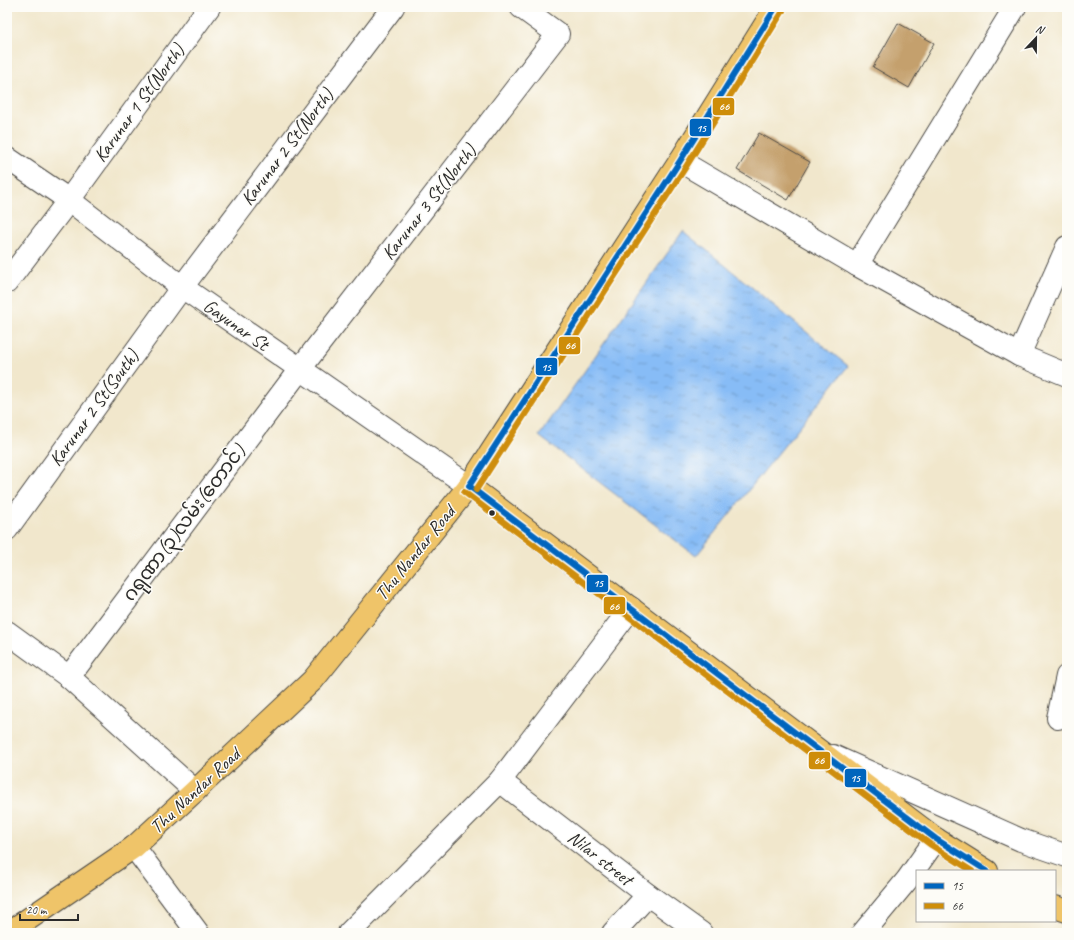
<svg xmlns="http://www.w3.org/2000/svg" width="1074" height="940" viewBox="0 0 1074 940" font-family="Caveat,'Noto Sans Myanmar',sans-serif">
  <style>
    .water { fill: url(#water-ripples); stroke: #597490 }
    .building { fill: #c4a06d }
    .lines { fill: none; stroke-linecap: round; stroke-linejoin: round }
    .minor-casing { stroke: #494743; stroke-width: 24 }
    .major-casing { stroke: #494743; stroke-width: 24 }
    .minor { stroke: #fff; stroke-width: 22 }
    .major { stroke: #efc469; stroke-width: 22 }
    .bus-1-casing { stroke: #fdfcf7; stroke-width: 9 }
    .bus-2-casing { stroke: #fdfcf7; stroke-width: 9 }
    .bus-1 { stroke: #0065bd; stroke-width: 6 }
    .bus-2 { stroke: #ce8d09; stroke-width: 6 }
    .bus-dot { fill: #2b2b2b; stroke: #fdfcf7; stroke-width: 1.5 }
    .labels { text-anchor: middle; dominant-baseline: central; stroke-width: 3; stroke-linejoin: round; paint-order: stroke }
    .street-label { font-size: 19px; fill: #2b2b2b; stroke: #fdfcf7 }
    .line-badge { stroke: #fdfcf7; stroke-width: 1.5 }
    .badge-label { font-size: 11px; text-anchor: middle; font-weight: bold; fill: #fff }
  </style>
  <defs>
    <pattern id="water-ripples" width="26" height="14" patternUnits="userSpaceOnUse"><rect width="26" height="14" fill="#87bcf6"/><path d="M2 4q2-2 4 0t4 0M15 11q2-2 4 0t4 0" fill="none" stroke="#6f99c7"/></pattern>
  </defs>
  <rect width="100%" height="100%" fill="#fdfcf7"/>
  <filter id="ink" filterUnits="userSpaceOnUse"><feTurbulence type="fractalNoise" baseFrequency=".025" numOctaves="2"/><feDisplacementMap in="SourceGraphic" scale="8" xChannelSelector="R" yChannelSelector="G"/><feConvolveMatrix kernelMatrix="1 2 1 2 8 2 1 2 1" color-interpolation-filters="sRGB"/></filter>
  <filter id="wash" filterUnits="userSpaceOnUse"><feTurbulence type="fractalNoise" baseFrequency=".012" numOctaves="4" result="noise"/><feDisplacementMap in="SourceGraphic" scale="16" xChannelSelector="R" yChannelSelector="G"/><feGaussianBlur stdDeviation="0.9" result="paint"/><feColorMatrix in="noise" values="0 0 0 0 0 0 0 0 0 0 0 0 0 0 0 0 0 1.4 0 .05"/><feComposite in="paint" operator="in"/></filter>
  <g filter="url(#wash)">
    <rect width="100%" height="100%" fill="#f1e7cc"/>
    <!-- water -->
    <polygon class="water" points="683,231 848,366 696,556 539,436"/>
    <g id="blocks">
      <!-- building -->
      <g class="building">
        <polygon points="898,23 934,43 909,88 873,67"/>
        <polygon points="759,133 810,162 788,200 737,170"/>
      </g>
    </g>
  </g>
  <g filter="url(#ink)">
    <use href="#blocks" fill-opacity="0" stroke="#494743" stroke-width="1"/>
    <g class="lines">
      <defs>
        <g id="minor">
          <polyline points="7,158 69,200 182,287 469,486"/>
          <polyline points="680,161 857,265 1019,355 1067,375"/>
          <polyline points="857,265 1015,7"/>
          <polyline points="7,282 69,200 209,7"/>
          <polyline points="1019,355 1067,247"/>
          <polyline points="7,529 182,287 393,7"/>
          <polyline points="7,632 69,677 195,791"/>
          <polyline points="69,677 300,369 558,34 521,7"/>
          <polyline points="1058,718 1067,676"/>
          <polyline points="833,756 1021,840 1067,856"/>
          <polyline points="500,781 648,895 701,933"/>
          <polyline points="134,847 198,933"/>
          <polyline points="349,933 500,781 631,608"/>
          <polyline points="613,933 648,895"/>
          <polyline points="863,933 907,880 936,839"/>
        </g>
        <g id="major">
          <polyline points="469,486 936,839 987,871"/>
          <polyline points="1055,907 1067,911"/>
          <polyline points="8,933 134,847 195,791 313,680 469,486 680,161 776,7"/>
        </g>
      </defs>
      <!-- minor casing -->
      <use href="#minor" class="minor-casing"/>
      <!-- major casing -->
      <use href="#major" class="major-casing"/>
      <!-- minor -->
      <use href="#minor" class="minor"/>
      <!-- major -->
      <use href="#major" class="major"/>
      <defs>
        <g id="bus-1">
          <polyline points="469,486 936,839 987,871"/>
          <polyline points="469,486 680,161 776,7"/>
        </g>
        <g id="bus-2">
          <polyline points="476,490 687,165 783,11"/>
          <polyline points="464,492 931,845 972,871"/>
        </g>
      </defs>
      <!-- bus-1 casing -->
      <use href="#bus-1" class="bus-1-casing"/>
      <!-- bus-2 casing -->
      <use href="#bus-2" class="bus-2-casing"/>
      <!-- bus-1 -->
      <use href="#bus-1" class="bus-1"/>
      <!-- bus-2 -->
      <use href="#bus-2" class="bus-2"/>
    </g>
  </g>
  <!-- markers -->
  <circle class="bus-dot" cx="492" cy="513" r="3.5"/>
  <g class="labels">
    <!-- street labels -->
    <g class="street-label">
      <text transform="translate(139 103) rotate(-54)">Karunar 1 St(North)</text>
      <text transform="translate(287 147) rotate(-53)">Karunar 2 St(North)</text>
      <text transform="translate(429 202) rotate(-52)">Karunar 3 St(North)</text>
      <text transform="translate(236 325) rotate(35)">Gayunar St</text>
      <text transform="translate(94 408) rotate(-54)">Karunar 2 St(South)</text>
      <text transform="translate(184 523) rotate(-53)">ဂရုဏာ(၃)လမ်း(တောင်)</text>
      <text transform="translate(415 553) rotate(-51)">Thu Nandar Road</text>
      <text transform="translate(195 791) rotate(-43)">Thu Nandar Road</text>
      <text transform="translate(600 858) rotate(38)">Nilar street</text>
    </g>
  </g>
  <g class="line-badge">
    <rect x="712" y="97" width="23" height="19" rx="4" fill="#ce8d09"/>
    <rect x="689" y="118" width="23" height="19" rx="4" fill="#0065bd"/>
    <rect x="558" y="336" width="23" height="19" rx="4" fill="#ce8d09"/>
    <rect x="535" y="357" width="23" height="19" rx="4" fill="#0065bd"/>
    <rect x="586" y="574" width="23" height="19" rx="4" fill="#0065bd"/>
    <rect x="603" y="596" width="23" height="19" rx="4" fill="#ce8d09"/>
    <rect x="808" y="751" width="23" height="19" rx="4" fill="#ce8d09"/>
    <rect x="844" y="768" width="23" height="20" rx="4" fill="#0065bd"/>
  </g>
  <g class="badge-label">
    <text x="724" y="110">66</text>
    <text x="701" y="132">15</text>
    <text x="570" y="349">66</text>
    <text x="546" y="371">15</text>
    <text x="598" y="587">15</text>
    <text x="614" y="610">66</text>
    <text x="819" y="764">66</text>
    <text x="855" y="782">15</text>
  </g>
  <!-- margin -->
  <rect width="1074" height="940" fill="none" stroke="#fdfcf7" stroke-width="24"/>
  <!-- legend -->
  <rect x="916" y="870" width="140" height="52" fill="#fdfcf7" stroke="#a9a8a5"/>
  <rect x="924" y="883" width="20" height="6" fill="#0065bd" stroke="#a9a8a5"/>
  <text x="952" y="890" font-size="12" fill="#2b2b2b">15</text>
  <rect x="924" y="903" width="20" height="6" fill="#ce8d09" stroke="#a9a8a5"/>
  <text x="952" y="910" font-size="12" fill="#2b2b2b">66</text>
  <!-- north arrow -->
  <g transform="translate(1036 38) rotate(22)" stroke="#fdfcf7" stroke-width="3" paint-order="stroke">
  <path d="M0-3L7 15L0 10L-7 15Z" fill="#2b2b2b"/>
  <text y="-6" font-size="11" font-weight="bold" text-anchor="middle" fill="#2b2b2b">N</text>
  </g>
  <!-- scale -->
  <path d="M20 914v6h58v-6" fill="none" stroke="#2b2b2b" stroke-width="2"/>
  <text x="26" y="914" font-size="12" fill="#2b2b2b" stroke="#fdfcf7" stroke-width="3" paint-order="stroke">20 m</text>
</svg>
